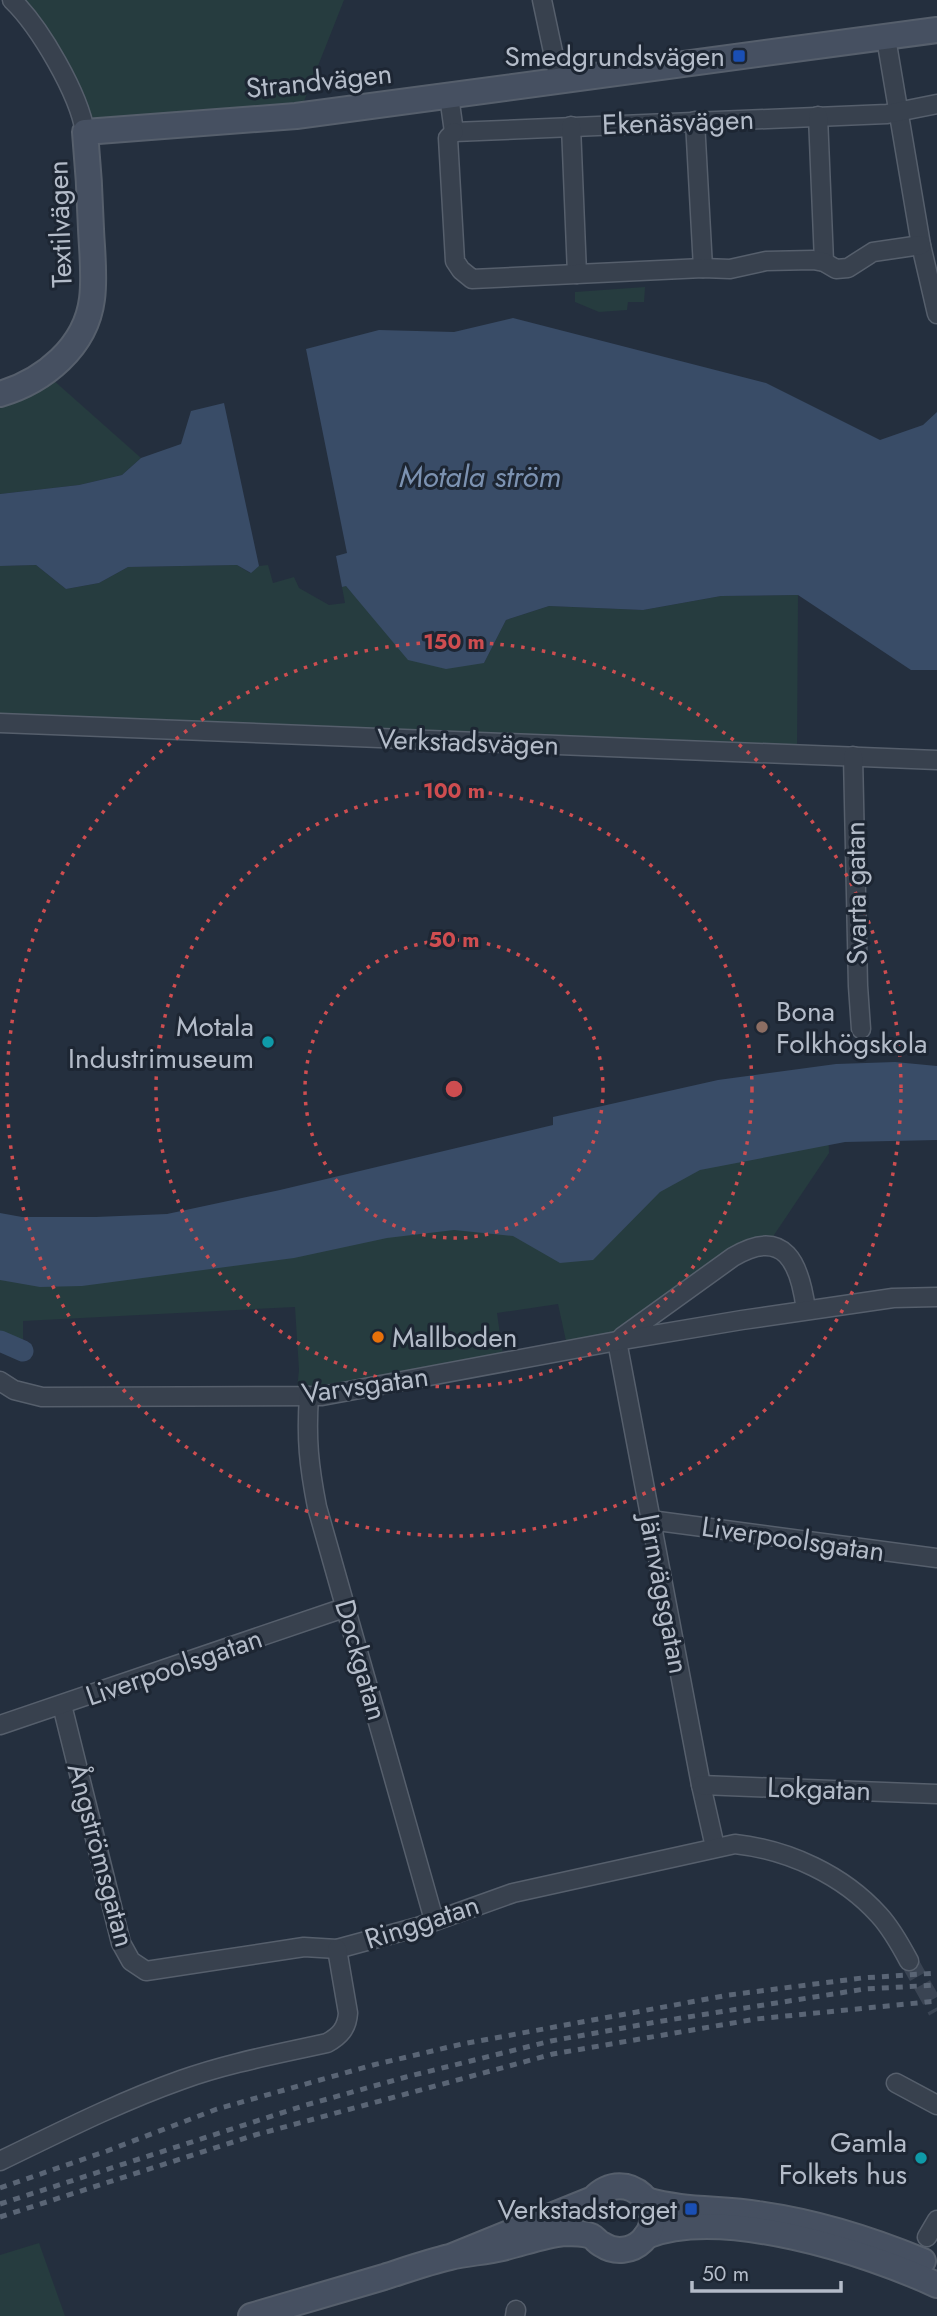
<svg xmlns="http://www.w3.org/2000/svg" width="937" height="2316" viewBox="0 0 937 2316" font-family="Jost,sans-serif">
  <style>
    .green { fill: #263c3f }
    .water { fill: #394c67 }
    .lines { fill: none; stroke-linecap: round; stroke-linejoin: round }
    .canal { stroke: #394c67; stroke-width: 21 }
    .street-tunnel { stroke: #3a4453; stroke-width: 18; stroke-dasharray: 18 9; stroke-linecap: butt }
    .street-casing { stroke: #565f6c; stroke-width: 21 }
    .secondary-casing { stroke: #565f6c; stroke-width: 28 }
    .street { stroke: #38414e; stroke-width: 18 }
    .secondary { stroke: #465061; stroke-width: 24 }
    .rail { stroke: #5a6575; stroke-width: 5; stroke-dasharray: 7 7; stroke-linecap: butt }
    .ring { fill: none; stroke: #ce4d50; stroke-width: 3.5; stroke-dasharray: 3.5 7 }
    .transit-dot { fill: #1a4fb4; stroke: #1d2633; stroke-width: 2.5 }
    .education-dot { fill: #8d6e63; stroke: #1d2633; stroke-width: 2.5 }
    .culture-dot { fill: #0f9aa8; stroke: #1d2633; stroke-width: 2.5 }
    .food-dot { fill: #e8710a; stroke: #1d2633; stroke-width: 2.5 }
    .labels { text-anchor: middle; dominant-baseline: central; stroke-width: 6; stroke-linejoin: round; paint-order: stroke }
    .poi-label { font-size: 28px; fill: #b4bcc9; stroke: #1d2633; text-anchor: end }
    .street-label { font-size: 28px; fill: #b4bcc9; stroke: #1d2633 }
    .water-label { font-size: 30px; font-style: italic; fill: #7c92b1; stroke: #1d2633 }
    .centre { fill: #ce4d50; stroke: #1d2633; stroke-width: 3.5 }
    .ring-label { font-size: 21px; text-anchor: middle; font-weight: bold; fill: #ce4d50; stroke: #1d2633; stroke-width: 6; stroke-linejoin: round; paint-order: stroke }
  </style>
  <rect width="100%" height="100%" fill="#242f3e"/>
  <!-- green -->
  <g class="green">
    <path d="M5 0H344L297 119 79 138C66 84 39 43 5 0Z"/>
    <polygon points="645,287 644,302 628,302 627,310 599,312 575,302 575,292"/>
    <polygon points="43,371 141,458 122,475 79,485 0,494 0,390"/>
    <polygon points="36,565 66,589 99,583 128,567 237,565 250,573 259,566 268,565 273,583 294,577 299,588 329,605 345,603 342,587 345,585 356,597 484,663 506,620 549,606 643,610 721,596 798,595 797,753 0,722 0,566"/>
    <polygon points="827,1096 829,1153 772,1238 605,1342 568,1350 558,1304 497,1313 504,1363 296,1399 299,1370 295,1307 23,1321 23,1351 0,1341 0,1239 133,1245"/>
    <polygon points="39,2243 65,2316 0,2316 0,2255"/>
  </g>
  <!-- water -->
  <g class="water">
    <polygon points="513,318 766,383 880,440 923,425 937,412 937,670 911,670 798,595 721,596 643,610 549,606 506,620 484,663 446,669 408,660 346,586 342,587 336,556 347,553 306,349 379,330 454,332"/>
    <polygon points="224,403 259,566 251,573 237,565 128,567 99,583 66,589 36,565 0,566 0,494 79,485 122,475 141,458 181,444 191,411"/>
    <polygon points="895,1062 937,1066 937,1140 845,1142 700,1170 660,1192 593,1260 560,1263 513,1236 454,1230 387,1238 294,1258 82,1286 40,1287 0,1280 0,1213 22,1217 96,1217 167,1214 280,1190 553,1125 553,1117 718,1080 836,1064"/>
  </g>
  <g class="lines">
    <!-- canal -->
    <polyline class="canal" points="0,1341 23,1351"/>
    <!-- street-tunnel -->
    <polyline class="street-tunnel" points="909,1961 937,2011"/>
    <defs>
      <g id="street">
        <path d="M12 0C40 27 79 94 85 132"/>
        <polyline points="542,0 559,80"/>
        <polyline points="886,38 921,245 937,314"/>
        <polyline points="449,96 454,132 887,114 937,104"/>
        <polyline points="818,116 824,262"/>
        <polyline points="695,121 703,268"/>
        <polyline points="571,126 577,274"/>
        <polyline points="454,132 448,138 455,261 461,270 472,279 703,268 730,269 766,261 813,260 824,262 836,269 848,268 873,252 921,245"/>
        <polyline points="0,723 937,760"/>
        <polyline points="853,756 858,986 861,1029"/>
        <path d="M622 1337 733 1257C785 1226 800 1264 806 1310"/>
        <polyline points="617,1341 701,1785 715,1847"/>
        <polyline points="0,1381 14,1390 42,1397 322,1396 617,1341 742,1320 893,1298 937,1297"/>
        <path d="M309 1396C306 1439 309 1466 317 1507L434 1920"/>
        <polyline points="650,1520 937,1558"/>
        <path d="M62 1705 121 1943 131 1961 146 1971 304 1947 337 1949 418 1927 513 1893 735 1844C789 1850 843 1875 879 1915 891 1928 901 1946 909 1961"/>
        <polyline points="0,1725 347,1607"/>
        <polyline points="701,1785 937,1794"/>
        <polyline points="896,2083 937,2105"/>
        <path d="M0 2161C60 2132 119 2102 181 2080 228 2063 278 2054 327 2043 340 2036 347 2028 348 2013L337 1949"/>
        <polyline points="927,2237 937,2220"/>
        <polyline points="515,2316 516,2310"/>
      </g>
      <g id="secondary">
        <path d="M0 394C44 381 86 347 92 299 95 276 92 252 91 229 90 196 88 164 85 132L296 116 937 30"/>
        <path d="M646 2200C683 2211 721 2208 758 2214 816 2222 870 2239 923 2261"/>
        <path d="M646 2236C722 2206 866 2252 937 2285"/>
        <path d="M251 2316C295 2303 340 2290 384 2277 406 2270 428 2262 450 2257 467 2253 485 2252 502 2248 523 2243 544 2235 564 2233 572 2233 584 2233 591 2236 595 2238 598 2243 603 2245 615 2253 632 2251 642 2241 673 2211 627 2163 593 2199L450 2257"/>
      </g>
    </defs>
    <!-- street casing -->
    <use href="#street" class="street-casing"/>
    <!-- secondary casing -->
    <use href="#secondary" class="secondary-casing"/>
    <!-- street -->
    <use href="#street" class="street"/>
    <!-- secondary -->
    <use href="#secondary" class="secondary"/>
    <!-- rail -->
    <g class="rail">
      <polyline points="0,2188 107,2151 217,2109 373,2065 462,2044 729,1995 862,1978 937,1973"/>
      <polyline points="0,2204 306,2105 406,2077 551,2041 656,2022 865,1989 937,1985"/>
      <polyline points="0,2217 255,2135 553,2054 756,2019 937,2001"/>
    </g>
  </g>
  <!-- distance rings -->
  <g class="ring">
    <circle cx="454" cy="1089" r="149"/>
    <circle cx="454" cy="1089" r="298"/>
    <circle cx="454" cy="1089" r="447"/>
  </g>
  <!-- markers -->
  <g class="transit-dot">
    <rect x="732" y="49" width="14" height="14" rx="3.5"/>
    <rect x="684" y="2202" width="14" height="14" rx="3.5"/>
  </g>
  <circle class="education-dot" cx="762" cy="1027" r="7"/>
  <g class="culture-dot">
    <circle cx="268" cy="1042" r="7"/>
    <circle cx="921" cy="2158" r="7"/>
  </g>
  <circle class="food-dot" cx="378" cy="1337" r="7"/>
  <g class="labels">
    <!-- poi labels -->
    <g class="poi-label">
      <text x="725" y="56">Smedgrundsvägen</text>
      <text x="776" y="1011" text-anchor="start">Bona<tspan x="776" dy="32">Folkhögskola</tspan></text>
      <text x="254" y="1026">Motala<tspan x="254" dy="32">Industrimuseum</tspan></text>
      <text x="392" y="1337" text-anchor="start">Mallboden</text>
      <text x="907" y="2142">Gamla<tspan x="907" dy="32">Folkets hus</tspan></text>
      <text x="677" y="2209">Verkstadstorget</text>
    </g>
    <!-- street labels -->
    <g class="street-label">
      <text transform="translate(319 81) rotate(-6)">Strandvägen</text>
      <text transform="translate(678 122) rotate(-2)">Ekenäsvägen</text>
      <text transform="translate(60 224) rotate(-92)">Textilvägen</text>
      <text transform="translate(468 742) rotate(2)">Verkstadsvägen</text>
      <text transform="translate(856 893) rotate(-91)">Svarta gatan</text>
      <text transform="translate(365 1385) rotate(-8)">Varvsgatan</text>
      <text transform="translate(793 1539) rotate(8)">Liverpoolsgatan</text>
      <text transform="translate(664 1594) rotate(79)">Järnvägsgatan</text>
      <text transform="translate(361 1660) rotate(74)">Dockgatan</text>
      <text transform="translate(174 1667) rotate(-19)">Liverpoolsgatan</text>
      <text transform="translate(819 1789) rotate(2)">Lokgatan</text>
      <text transform="translate(101 1855) rotate(75)">Ångströmsgatan</text>
      <text transform="translate(422 1922) rotate(-18)">Ringgatan</text>
    </g>
    <!-- water labels -->
    <g class="water-label">
      <text x="480" y="476">Motala ström</text>
    </g>
  </g>
  <circle cx="454" cy="1089" r="10" class="centre"/>
  <g class="ring-label">
    <text x="454" y="649">150 m</text>
    <text x="454" y="798">100 m</text>
    <text x="454" y="947">50 m</text>
  </g>
  <!-- scale -->
  <path d="M692 2281v10h149v-10" fill="none" stroke="#b4bcc9" stroke-width="3.5"/>
  <text x="702" y="2281" font-size="21" fill="#b4bcc9" stroke="#1d2633" stroke-width="5" paint-order="stroke">50 m</text>
</svg>
